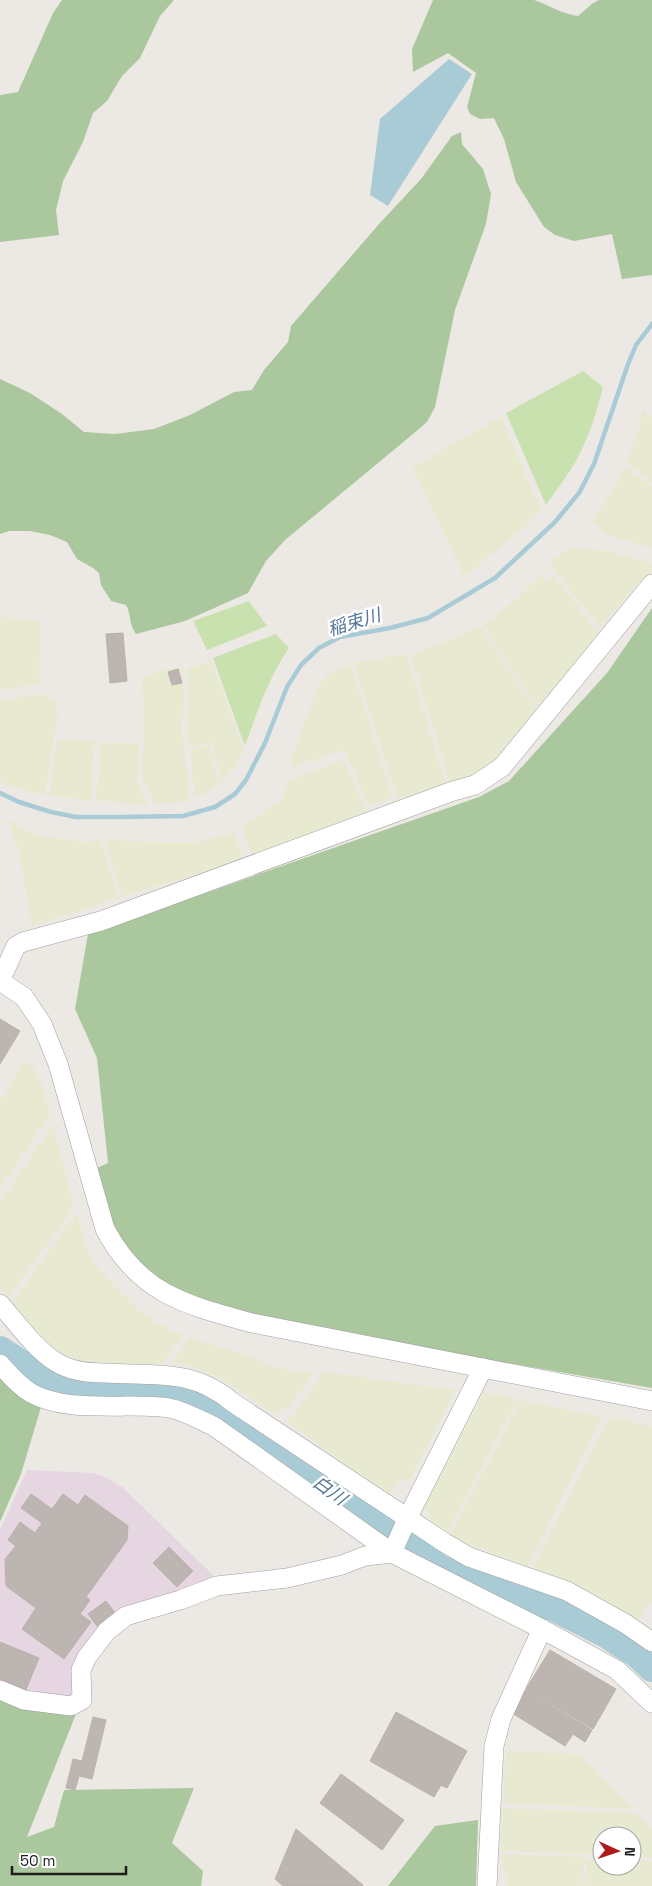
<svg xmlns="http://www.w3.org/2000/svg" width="652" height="1886" viewBox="0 0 652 1886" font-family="'Space Grotesk','Noto Sans JP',sans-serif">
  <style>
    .industrial { fill: #e5d6e2 }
    .farmland { fill: #e8e9d1 }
    .grass { fill: #c8e1af }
    .forest { fill: #aac79d }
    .water { fill: #a9cbd5 }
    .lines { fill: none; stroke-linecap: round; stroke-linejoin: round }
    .stream { stroke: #a9cbd5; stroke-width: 4.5 }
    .river { stroke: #a9cbd5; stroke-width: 28 }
    .building { fill: #bcb5b1; stroke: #bcb1a8 }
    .street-casing { stroke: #a0a0a0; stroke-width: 20 }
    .street { stroke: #fff; stroke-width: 19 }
    .labels { text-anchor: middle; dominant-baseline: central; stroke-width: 5; stroke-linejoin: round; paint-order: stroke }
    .water-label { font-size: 18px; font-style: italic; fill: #527698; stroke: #fff }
  </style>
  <rect width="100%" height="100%" fill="#ece9e4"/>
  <!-- industrial -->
  <polygon class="industrial" points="27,1470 93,1473 107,1478 122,1487 217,1579 124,1612 77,1686 70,1701 27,1695 0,1684 0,1530"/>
  <!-- farmland -->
  <g class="farmland">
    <polygon points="643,410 652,418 652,483 626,462 638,432"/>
    <polygon points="501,416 541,510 521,530 464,577 413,467"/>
    <polygon points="625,466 652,487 652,548 608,535 592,522 615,486"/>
    <polygon points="569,547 608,551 652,563 652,571 637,584 601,628 549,564"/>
    <polygon points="541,575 547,581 554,576 598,632 586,651 540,711 483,625 499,614"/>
    <polygon points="0,616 40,622 39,685 0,690"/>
    <polygon points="481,626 538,712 505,746 498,765 483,774 450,783 411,653 437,645"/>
    <polygon points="406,654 446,785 411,796 397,797 353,663"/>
    <polygon points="211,660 244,750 233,769 221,781 211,742 189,747 187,733 189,694 187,669"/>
    <polygon points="350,664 393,798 369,806 344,750 291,767 290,762 312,702 319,686 327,675"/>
    <polygon points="181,666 184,691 182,728 190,801 154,804 152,795 142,779 144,743 142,676"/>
    <polygon points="44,694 55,700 58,712 45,796 8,785 0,780 0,700"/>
    <polygon points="57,740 95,741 91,801 49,796"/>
    <polygon points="101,743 139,743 137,781 148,805 96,800"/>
    <polygon points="209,745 219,782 206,793 195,797 190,749"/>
    <polygon points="343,760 367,813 253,857 242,827 281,800 290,780"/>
    <polygon points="7,819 32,833 50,837 81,842 101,840 119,898 32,926 18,848"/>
    <polygon points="234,832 244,859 122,897 105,840 177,843 196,842"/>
    <polygon points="24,1062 30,1063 34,1068 42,1084 50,1114 0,1189 0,1101"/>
    <polygon points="53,1124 74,1207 8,1298 0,1289 0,1203"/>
    <polygon points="76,1213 92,1262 138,1309 159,1324 183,1335 162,1364 107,1365 83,1361 61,1354 41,1339 12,1303"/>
    <polygon points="189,1338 248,1355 266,1365 296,1372 316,1370 287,1410 282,1408 275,1415 223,1380 205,1371 186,1365 171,1363"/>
    <polygon points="324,1372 456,1390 409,1481 404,1480 397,1482 389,1495 287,1422"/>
    <polygon points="484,1392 518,1399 445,1535 431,1522 429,1514 424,1506"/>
    <polygon points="521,1400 602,1417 527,1566 449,1537"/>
    <polygon points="609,1417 652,1426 652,1601 637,1620 602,1598 581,1588 532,1567"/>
    <polygon points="506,1751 580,1754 634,1809 503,1803"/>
    <polygon points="503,1808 636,1813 652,1829 652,1857 632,1856 632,1836 602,1836 602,1855 500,1851"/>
    <polygon points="501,1854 584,1857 583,1886 508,1886"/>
    <polygon points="586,1859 602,1859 602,1866 632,1866 632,1860 652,1861 652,1886 585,1886"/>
  </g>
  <!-- grass -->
  <g class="grass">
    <path d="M583 371 603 387C597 410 590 435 578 457 569 474 557 489 546 505L506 413Z"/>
    <polygon points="249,601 267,626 207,650 193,621"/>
    <path d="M276 634 289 648C268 679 257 712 245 746L213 658Z"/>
  </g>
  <!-- forest -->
  <g class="forest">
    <polygon points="62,0 174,0 160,16 140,58 122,76 107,101 93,113 83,142 63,181 56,210 59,235 0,242 0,95 18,92 53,13"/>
    <path d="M433 0H534C549 5 562 14 578 16L593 3 599 0H652V275L622 279 612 234 574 241 555 235 544 227 516 182 504 139 494 118 480 119 470 114 467 107 476 73 448 53 413 72 412 49Z"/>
    <path d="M461 132 462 144 483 169 491 194 486 224 455 310 435 407 427 422 413 434 285 540 266 561 248 593 185 621 136 634C128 623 132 616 126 605L111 601 101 585 99 573 93 568 77 559 67 542 50 535 30 531H9L0 534V379L30 393 62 414 84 432 115 434 154 429 190 415 234 392 252 390 264 370 288 342 291 326 379 224 421 179 452 136Z"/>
    <polygon points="652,608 652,1388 318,1330 189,1298 158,1280 131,1253 109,1218 95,1169 108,1163 97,1058 75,1009 88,934 479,797 509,781 607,673"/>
    <polygon points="0,1375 41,1407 21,1474 0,1522"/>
    <polygon points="0,1699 76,1714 27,1837 54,1827 64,1790 194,1788 172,1843 203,1871 201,1886 0,1886"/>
    <polygon points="478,1820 476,1886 388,1886 435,1826"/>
  </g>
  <!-- water -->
  <polygon class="water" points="449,59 472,74 388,206 370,195 380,119"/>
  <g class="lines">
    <!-- stream -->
    <polyline class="stream" points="0,793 19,802 51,812 76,817 123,817 183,816 215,807 235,794 246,780 265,743 287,687 301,665 319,648 340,637 390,628 428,618 495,578 555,522 579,493 594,464 628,364 636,345 652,324"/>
    <!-- river -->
    <polyline class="river" points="0,1350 44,1379 74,1387 103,1386 174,1390 204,1399 231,1421 387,1528 440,1569 557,1609 606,1634 637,1654 652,1668"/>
  </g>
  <!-- building -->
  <g class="building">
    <polygon points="123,633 127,681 110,683 106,634"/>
    <polygon points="178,669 182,683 172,685 168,672"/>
    <polygon points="0,1019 20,1031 0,1064"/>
    <polygon points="31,1494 52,1509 63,1494 78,1505 85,1495 128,1526 127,1540 86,1597 90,1600 80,1614 91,1622 64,1659 22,1629 36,1608 6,1586 5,1559 16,1546 8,1540 20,1522 35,1533 42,1523 21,1508"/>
    <polygon points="169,1547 193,1571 177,1587 153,1563"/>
    <polygon points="106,1601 115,1613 97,1626 88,1614"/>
    <polygon points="0,1642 39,1658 25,1692 0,1681"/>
    <polygon points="550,1650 616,1689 593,1729 526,1689"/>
    <polygon points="526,1690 592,1730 585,1742 573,1734 565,1746 512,1713"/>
    <polygon points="396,1712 467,1751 447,1788 441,1785 434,1797 370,1761"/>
    <polygon points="93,1717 106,1720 92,1779 79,1776 75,1790 66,1788 73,1759 82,1761"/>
    <polygon points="341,1774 404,1820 382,1850 320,1803"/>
    <polygon points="296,1829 363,1885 362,1886 283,1886 275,1879"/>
  </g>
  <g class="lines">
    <defs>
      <g id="street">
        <path d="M652 584 502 767 475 785 453 791 101 921 23 942 16 946 0 981 24 997 42 1024 58 1064 105 1229C139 1294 186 1305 252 1323L652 1401"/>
        <path d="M0 1304C17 1323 34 1348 56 1362 70 1371 88 1373 104 1373 153 1376 192 1368 232 1402L445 1543 469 1557 567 1591 626 1624 652 1642"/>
        <path d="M0 1364C10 1375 19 1386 31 1393 68 1414 127 1402 169 1408 185 1411 200 1420 215 1427L392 1553 542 1629 617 1670 652 1703"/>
        <polyline points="392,1553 408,1517 483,1368"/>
        <polyline points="0,1690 24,1700 71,1706 82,1700 81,1670 87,1657 107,1631 126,1616 180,1600 217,1586 287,1578 342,1565 365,1556 392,1553"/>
        <polyline points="487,1886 494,1746 501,1719 542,1629"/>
      </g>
    </defs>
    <!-- street casing -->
    <use href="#street" class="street-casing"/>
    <!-- street -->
    <use href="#street" class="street"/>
  </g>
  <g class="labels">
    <!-- water labels -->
    <g class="water-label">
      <text transform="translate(354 622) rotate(-17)">稲束川</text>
      <text transform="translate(330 1490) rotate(36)">白川</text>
    </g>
  </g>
  <!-- north arrow -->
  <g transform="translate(617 1851) rotate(93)"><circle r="24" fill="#ffffff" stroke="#a4a4a4"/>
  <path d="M0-4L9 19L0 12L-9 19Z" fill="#b0191b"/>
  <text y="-8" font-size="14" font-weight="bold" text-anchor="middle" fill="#1c1c1c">N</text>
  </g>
  <!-- scale -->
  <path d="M12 1866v8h114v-8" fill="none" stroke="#1c1c1c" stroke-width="2.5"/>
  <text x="20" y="1866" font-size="15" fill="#1c1c1c" stroke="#ffffff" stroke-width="4" paint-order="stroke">50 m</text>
</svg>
